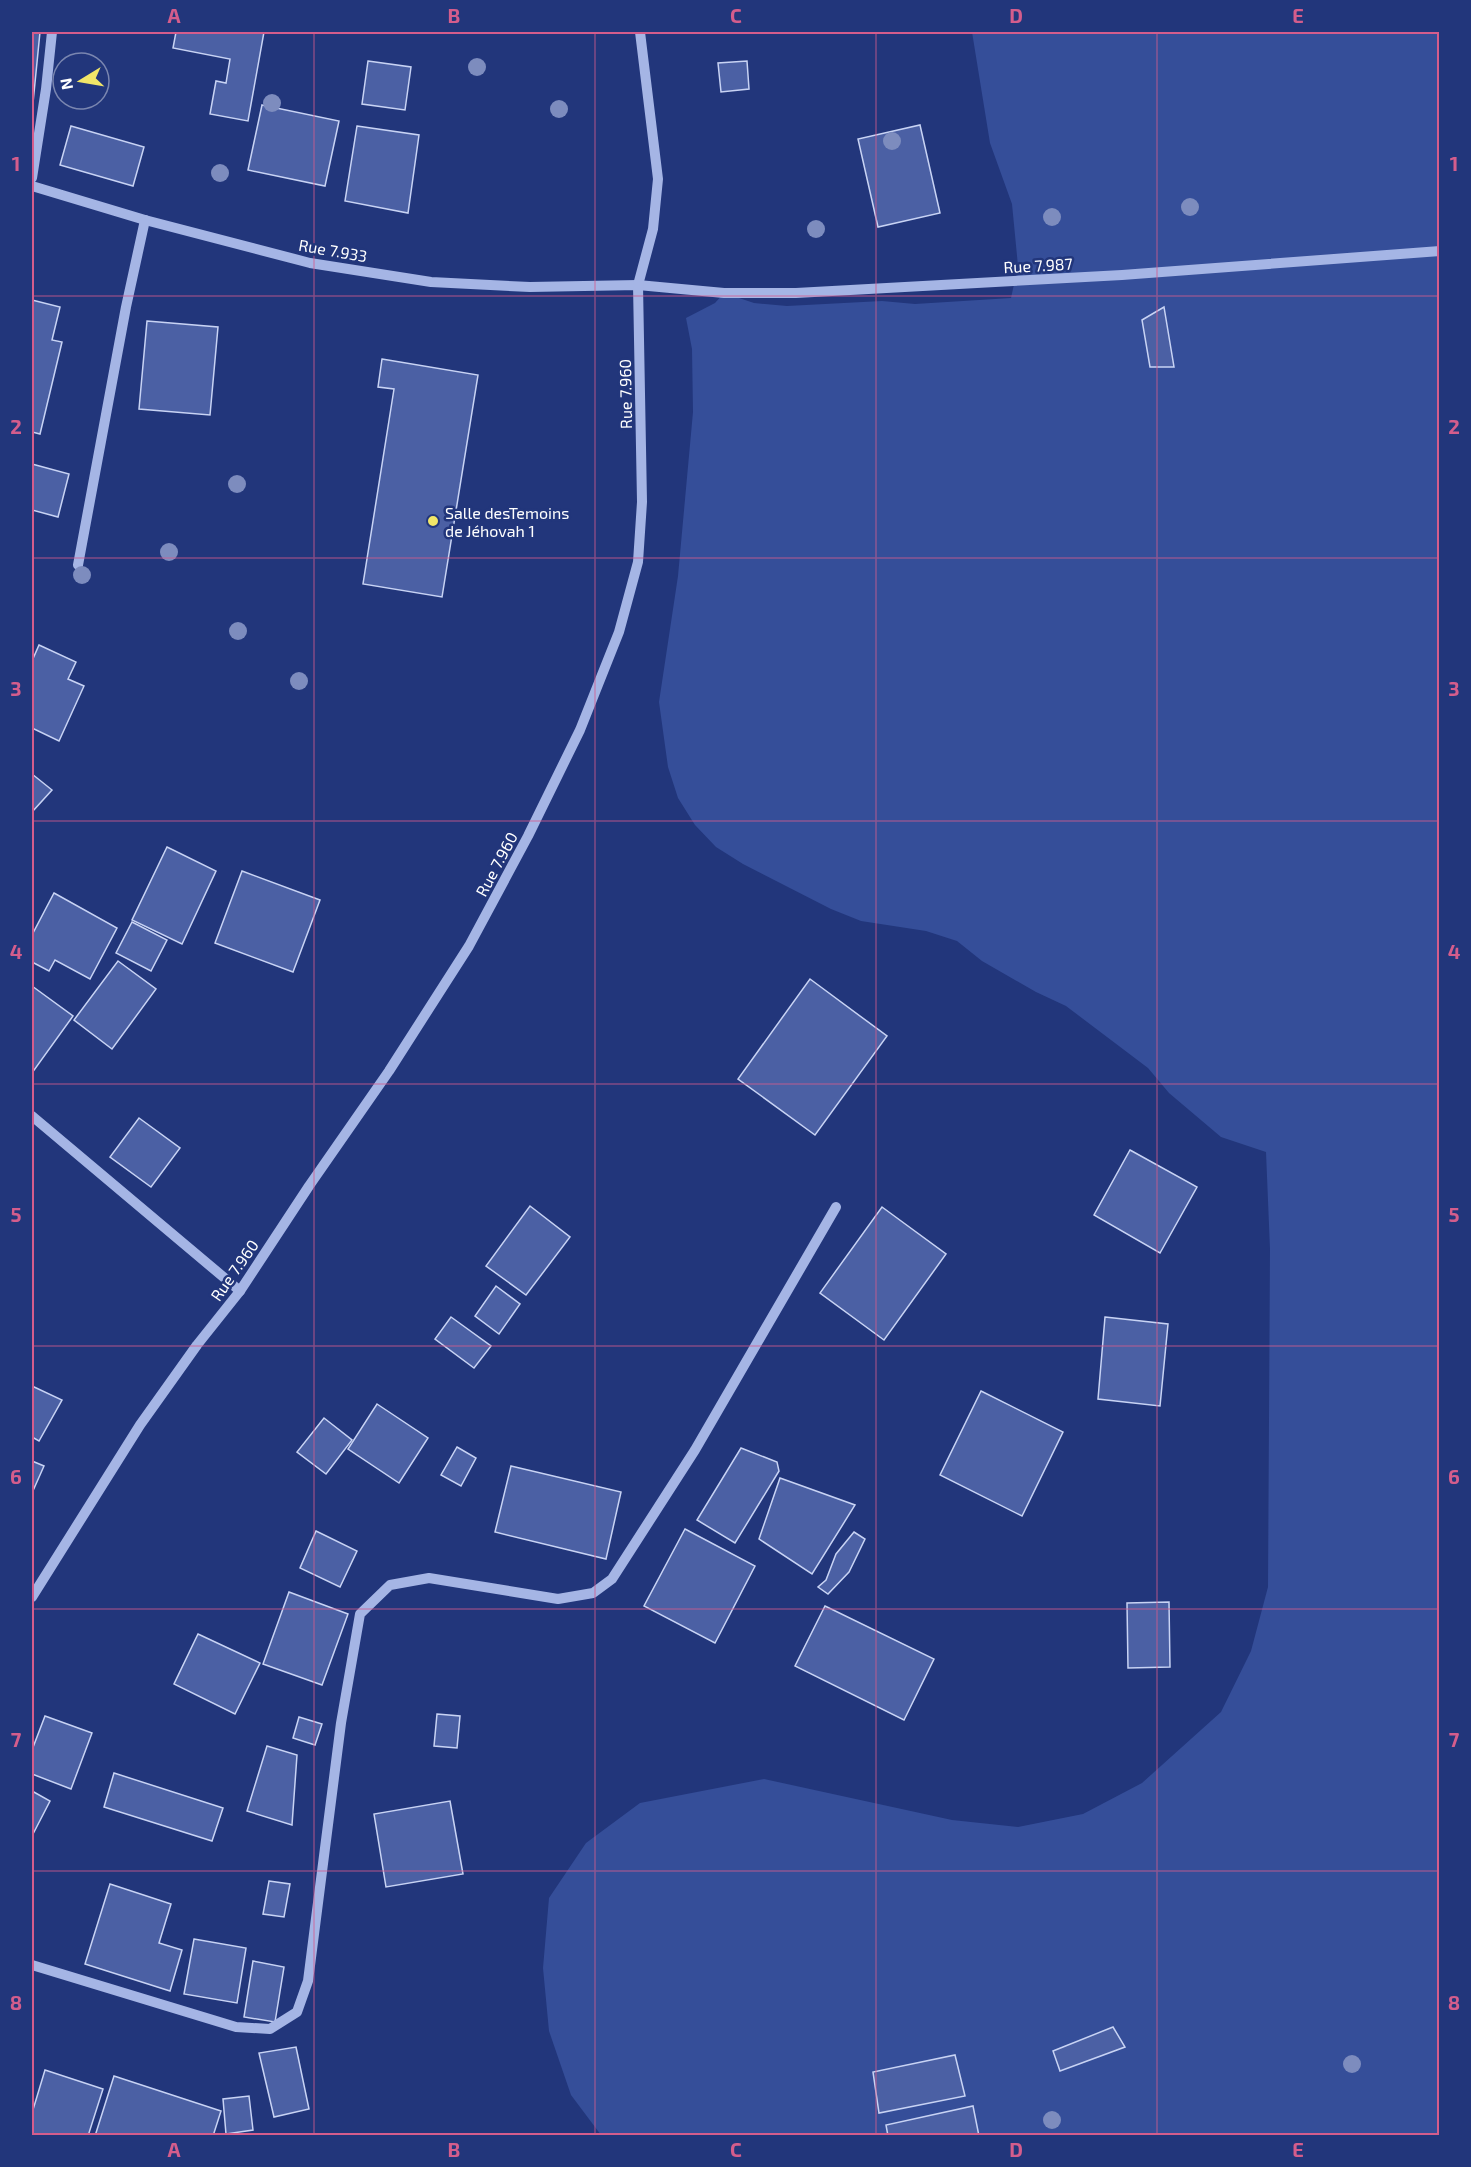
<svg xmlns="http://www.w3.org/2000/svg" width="1471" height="2167" viewBox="0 0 1471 2167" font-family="'Exo 2',sans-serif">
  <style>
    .green { fill: #354e99 }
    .building { fill: #4b60a4; stroke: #c8d3f4; stroke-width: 1.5 }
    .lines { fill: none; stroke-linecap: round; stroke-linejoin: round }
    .minor { stroke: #a5b5e5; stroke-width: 10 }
    .tree { fill: #7d8cbe }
    .grid { fill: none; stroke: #d45d8c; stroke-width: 1.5; stroke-opacity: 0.55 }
    .poi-dot { fill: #f1e668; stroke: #22367b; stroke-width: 2 }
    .labels { text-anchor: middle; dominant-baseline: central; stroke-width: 5; stroke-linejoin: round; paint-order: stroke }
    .street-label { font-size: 16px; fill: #fff; stroke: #22367b }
    .poi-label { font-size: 16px; fill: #fff; stroke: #22367b; text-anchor: start }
    .neatline { fill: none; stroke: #d45d8c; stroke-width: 2 }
    .grid-label { font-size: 20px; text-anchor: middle; font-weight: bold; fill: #d45d8c }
  </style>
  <rect width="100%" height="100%" fill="#22367b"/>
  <!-- green -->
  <polygon class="green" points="972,32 1439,32 1439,2135 601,2135 571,2095 549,2031 543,1968 549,1898 586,1843 640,1803 764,1779 952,1820 1018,1827 1083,1814 1142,1783 1221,1712 1251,1651 1268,1587 1270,1249 1266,1152 1221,1137 1169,1093 1148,1068 1066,1006 1036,992 982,961 957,941 926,931 861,921 831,909 743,864 716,847 695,825 678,798 668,767 659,702 678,576 693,412 692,349 686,318 715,303 724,293 754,303 787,306 882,301 915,304 1011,298 1018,266 1012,204 990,143"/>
  <!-- building -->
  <g class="building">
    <polygon points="32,32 40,32 32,113"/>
    <polygon points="176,32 264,32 248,121 210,114 216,81 226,83 230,59 173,48"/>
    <polygon points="368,61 411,67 405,110 362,104"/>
    <polygon points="747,61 749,89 721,92 718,63"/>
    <polygon points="262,105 339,121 325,186 248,170"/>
    <polygon points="920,125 940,213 878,227 858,139"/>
    <polygon points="71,126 144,147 133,186 60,165"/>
    <polygon points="357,126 419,135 408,213 345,201"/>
    <polygon points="32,300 60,307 52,340 62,342 40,434 32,432"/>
    <polygon points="1164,307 1174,367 1150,367 1142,320"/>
    <polygon points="147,321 218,327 210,415 139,409"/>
    <polygon points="382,359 478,375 442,597 363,584 394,389 378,387"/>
    <polygon points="32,464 69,474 58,517 32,510"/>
    <polygon points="39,645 76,662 68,679 84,686 59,741 32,728 32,661"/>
    <polygon points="32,774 52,790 32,812"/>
    <polygon points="167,847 216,871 182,944 132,920"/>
    <polygon points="242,871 320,900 293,972 215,943"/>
    <polygon points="54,893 117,928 90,979 55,960 49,971 32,962 32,935"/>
    <polygon points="132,922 167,940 151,971 116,953"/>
    <polygon points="118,961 156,989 112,1049 74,1020"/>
    <polygon points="810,979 887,1036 815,1135 738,1079"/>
    <polygon points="32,986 73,1016 32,1073"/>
    <polygon points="139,1118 180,1148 151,1187 110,1157"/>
    <polygon points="1130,1150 1197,1187 1160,1253 1094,1215"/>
    <polygon points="530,1206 570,1237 526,1295 486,1266"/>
    <polygon points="882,1207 946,1254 884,1340 820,1293"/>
    <polygon points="496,1286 520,1304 499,1334 475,1316"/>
    <polygon points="451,1317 491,1346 474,1368 435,1339"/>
    <polygon points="1105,1317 1168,1324 1160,1406 1098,1399"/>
    <polygon points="32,1386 62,1400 39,1441 32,1437"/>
    <polygon points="981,1391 1063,1432 1022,1516 940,1475"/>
    <polygon points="377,1404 428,1438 399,1483 348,1449"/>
    <polygon points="324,1418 352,1440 326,1474 297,1452"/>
    <polygon points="457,1447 476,1458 461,1486 441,1475"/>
    <polygon points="741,1448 777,1462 779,1471 735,1543 697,1520"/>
    <polygon points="32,1461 44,1466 32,1493"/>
    <polygon points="511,1466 621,1492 606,1559 495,1532"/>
    <polygon points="780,1478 855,1505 812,1574 759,1539"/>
    <polygon points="685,1529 755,1566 715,1643 644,1606"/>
    <polygon points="316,1531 357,1551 340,1587 300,1568"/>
    <polygon points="854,1532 865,1539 849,1572 828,1594 818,1587 826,1580 836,1554"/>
    <polygon points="289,1592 348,1614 322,1685 263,1664"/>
    <polygon points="1169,1602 1170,1667 1128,1668 1127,1603"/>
    <polygon points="825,1606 934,1659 904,1720 795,1666"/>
    <polygon points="198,1634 260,1663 235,1714 174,1684"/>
    <polygon points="437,1714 460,1716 457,1748 434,1746"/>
    <polygon points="45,1716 92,1733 71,1789 32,1774 32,1750"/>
    <polygon points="299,1717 322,1724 315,1745 293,1738"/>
    <polygon points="267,1746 297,1755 292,1825 247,1811"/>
    <polygon points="114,1773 223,1808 212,1841 104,1807"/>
    <polygon points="32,1791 50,1801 32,1836"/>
    <polygon points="450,1801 463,1874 386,1887 374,1814"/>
    <polygon points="269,1881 290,1884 284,1917 263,1914"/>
    <polygon points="110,1884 171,1904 159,1943 182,1950 170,1991 85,1964"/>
    <polygon points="194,1939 246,1948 237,2003 184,1994"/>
    <polygon points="253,1961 284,1967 275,2022 244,2017"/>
    <polygon points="1113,2027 1125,2047 1060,2071 1053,2051"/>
    <polygon points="296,2047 309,2109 274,2117 259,2053"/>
    <polygon points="955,2055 965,2096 879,2113 873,2072"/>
    <polygon points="45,2070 103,2089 88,2136 32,2136 32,2113"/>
    <polygon points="114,2076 221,2111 213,2136 95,2136"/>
    <polygon points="249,2096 253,2130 226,2134 223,2099"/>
    <polygon points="973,2106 979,2136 888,2136 886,2125"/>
  </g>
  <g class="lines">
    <!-- minor -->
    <g class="minor">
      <polyline points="32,178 46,89 52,32"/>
      <polyline points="32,186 145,220 310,263 431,282 530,287 638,285 724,293 796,293 1122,275 1440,251"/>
      <polyline points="78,565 126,307 145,220"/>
      <polyline points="32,1116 240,1291"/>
      <polyline points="32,1597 140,1425 197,1345 240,1291 309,1186 389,1071 469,946 528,836 580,730 619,632 638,562 642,502 638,285 653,229 658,179 640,32"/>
      <polyline points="32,1965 236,2027 270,2029 297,2012 308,1981 341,1723 360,1614 390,1585 429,1578 558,1599 593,1593 612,1579 695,1450 836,1207"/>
    </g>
  </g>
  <!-- trees -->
  <g class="tree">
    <circle cx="477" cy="67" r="9"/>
    <circle cx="272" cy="103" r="9"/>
    <circle cx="559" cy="109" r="9"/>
    <circle cx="892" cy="141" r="9"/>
    <circle cx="220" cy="173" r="9"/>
    <circle cx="1190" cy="207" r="9"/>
    <circle cx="1052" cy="217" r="9"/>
    <circle cx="816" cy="229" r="9"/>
    <circle cx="237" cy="484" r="9"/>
    <circle cx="169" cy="552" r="9"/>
    <circle cx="82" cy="575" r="9"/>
    <circle cx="238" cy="631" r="9"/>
    <circle cx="299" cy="681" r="9"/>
    <circle cx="1352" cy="2064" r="9"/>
    <circle cx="1052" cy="2120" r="9"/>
  </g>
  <!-- grid -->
  <path class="grid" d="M314 32V2136M595 32V2136M876 32V2136M1157 32V2136M32 296H1440M32 558H1440M32 821H1440M32 1084H1440M32 1346H1440M32 1609H1440M32 1871H1440"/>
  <!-- markers -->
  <circle class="poi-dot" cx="433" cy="521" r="6"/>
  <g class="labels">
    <!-- street labels -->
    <g class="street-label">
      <text transform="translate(333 250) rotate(10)">Rue 7.933</text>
      <text transform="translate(1038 265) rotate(-3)">Rue 7.987</text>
      <text transform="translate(625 394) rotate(-91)">Rue 7.960</text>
      <text transform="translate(496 864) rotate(-62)">Rue 7.960</text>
      <text transform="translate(234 1270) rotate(-55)">Rue 7.960</text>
    </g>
    <!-- poi labels -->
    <g class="poi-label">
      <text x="445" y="512">Salle desTemoins<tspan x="445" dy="18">de Jéhovah 1</tspan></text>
    </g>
  </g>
  <!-- border -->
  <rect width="1471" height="2167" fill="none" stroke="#22367b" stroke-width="66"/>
  <!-- north arrow -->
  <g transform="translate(81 81) rotate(259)"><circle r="28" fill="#22367b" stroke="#7a86b0" stroke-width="1.5"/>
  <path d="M0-4.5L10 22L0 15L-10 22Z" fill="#f1e668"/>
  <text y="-9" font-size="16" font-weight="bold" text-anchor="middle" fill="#ffffff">N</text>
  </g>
  <rect x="33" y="33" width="1405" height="2101" class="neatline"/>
  <g class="grid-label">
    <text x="174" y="23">A</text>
    <text x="454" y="23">B</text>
    <text x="736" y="23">C</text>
    <text x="1016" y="23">D</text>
    <text x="1298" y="23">E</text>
    <text x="16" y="171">1</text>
    <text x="1454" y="171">1</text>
    <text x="16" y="434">2</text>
    <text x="1454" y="434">2</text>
    <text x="16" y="696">3</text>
    <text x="1454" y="696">3</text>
    <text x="16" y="959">4</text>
    <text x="1454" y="959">4</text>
    <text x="16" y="1222">5</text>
    <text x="1454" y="1222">5</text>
    <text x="16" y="1484">6</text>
    <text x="1454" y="1484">6</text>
    <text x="16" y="1747">7</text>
    <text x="1454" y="1747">7</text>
    <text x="16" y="2010">8</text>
    <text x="1454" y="2010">8</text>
    <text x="174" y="2157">A</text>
    <text x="454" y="2157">B</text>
    <text x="736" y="2157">C</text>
    <text x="1016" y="2157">D</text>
    <text x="1298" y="2157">E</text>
  </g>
</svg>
